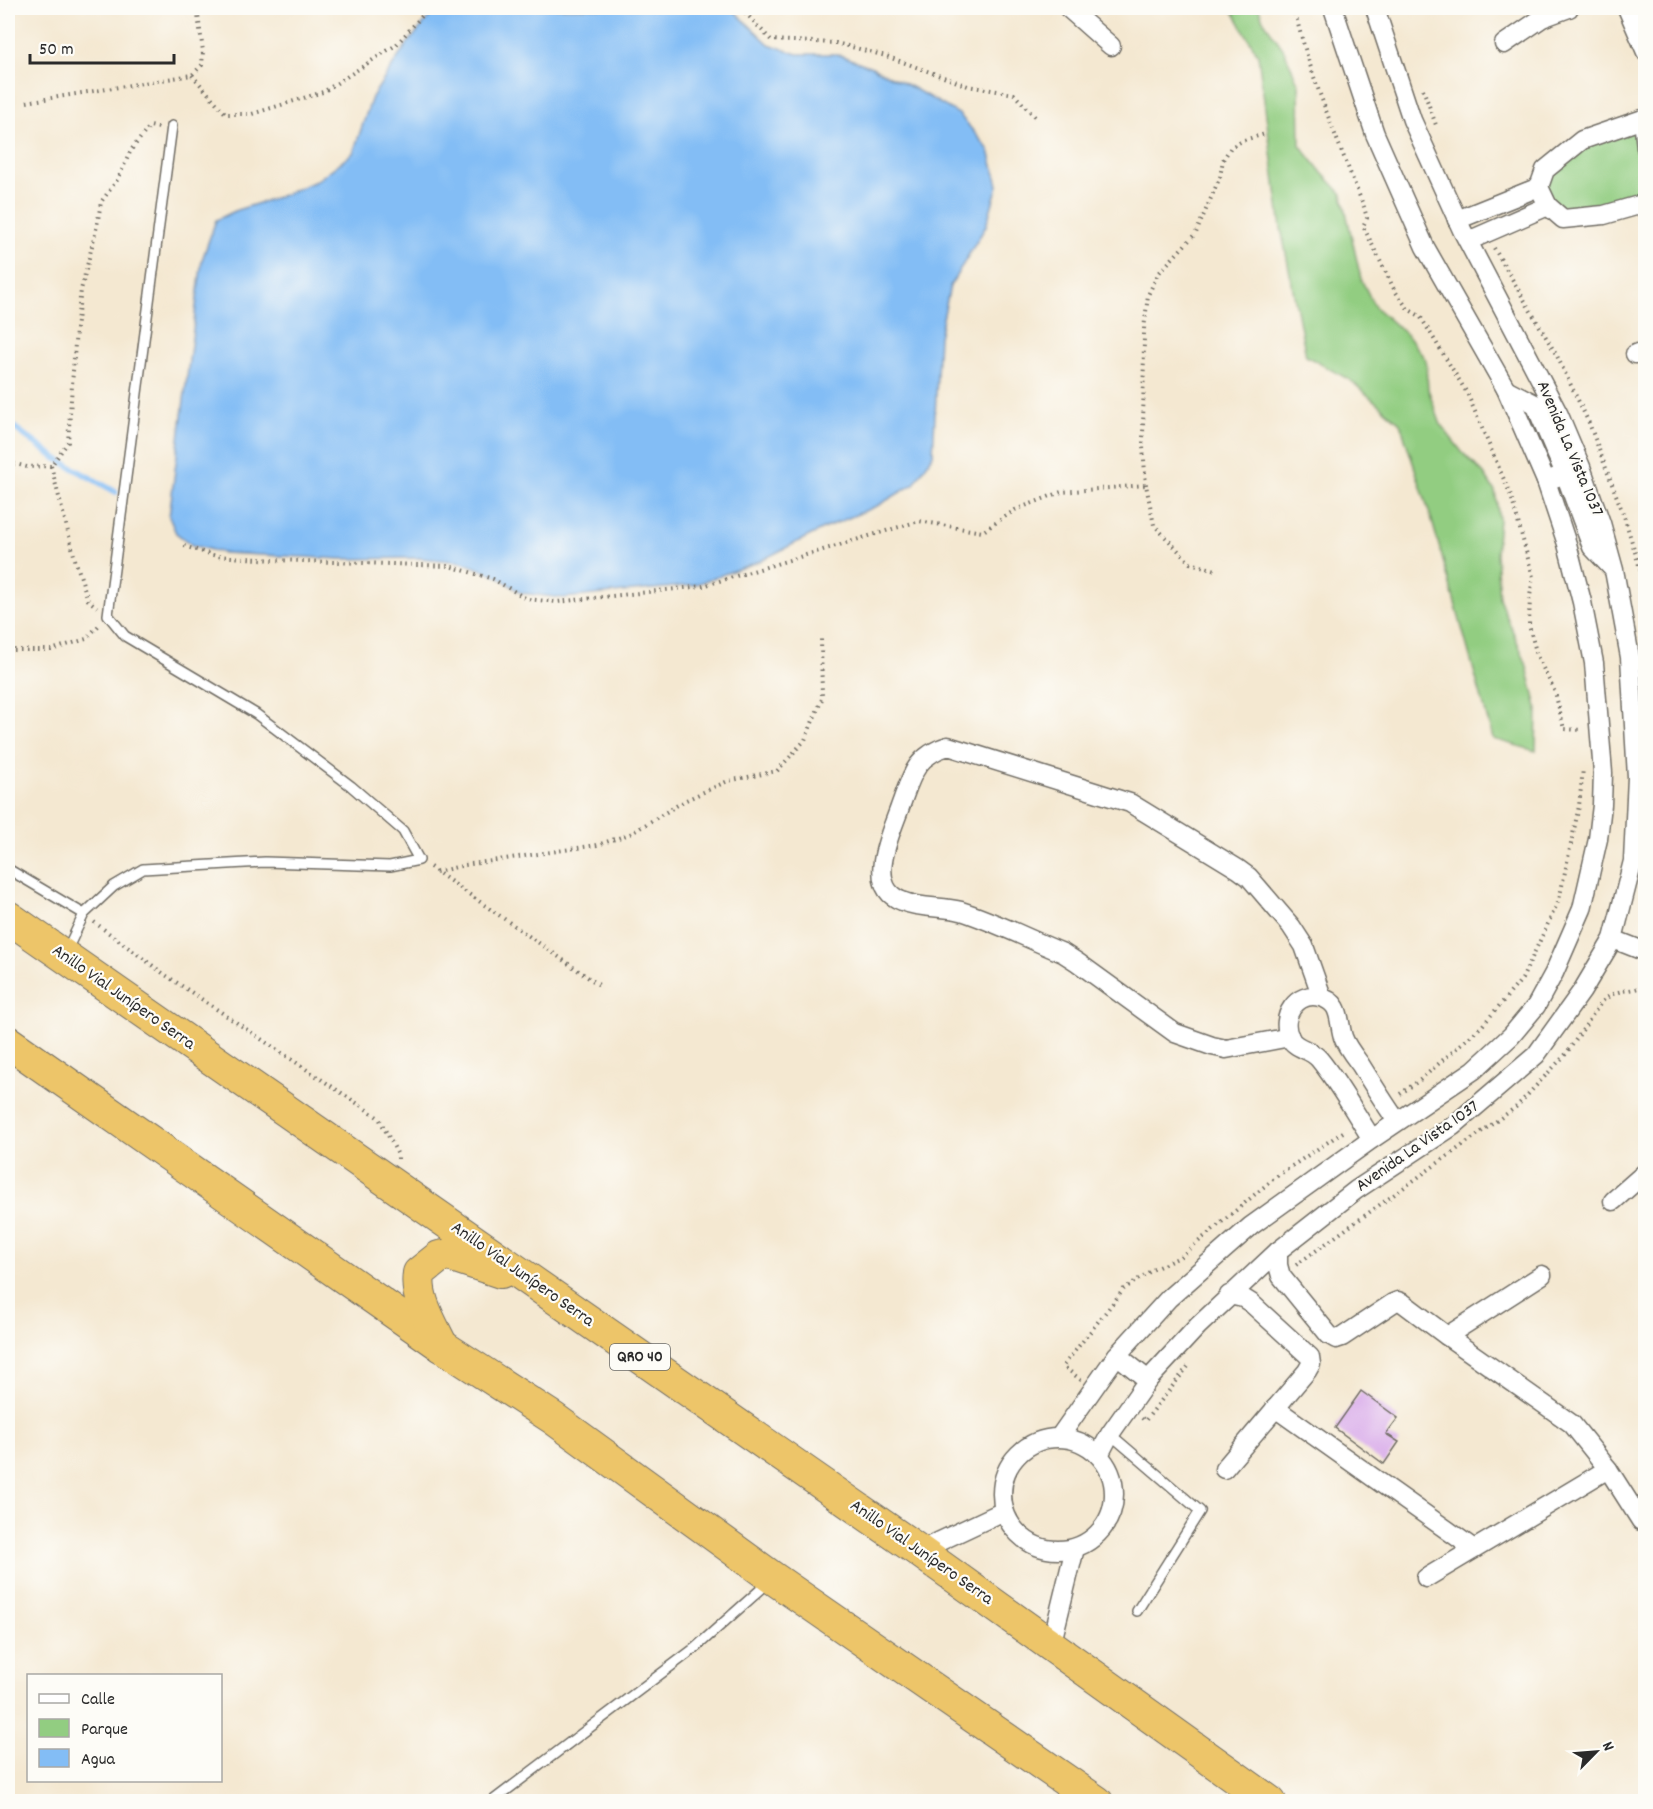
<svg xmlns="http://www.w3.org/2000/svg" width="1653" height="1809" viewBox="0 0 1653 1809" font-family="Dekko,sans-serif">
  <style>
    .green { fill: #92cd81; stroke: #5e7c56; stroke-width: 1.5 }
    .water { fill: #83bdf5; stroke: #577490; stroke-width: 1.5 }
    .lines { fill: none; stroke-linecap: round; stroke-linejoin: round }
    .stream { stroke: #83bdf5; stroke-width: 6 }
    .building { fill: #d9acea }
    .lane-casing { stroke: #716d65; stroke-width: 12 }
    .street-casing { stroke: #716d65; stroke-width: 21 }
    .highway-casing { stroke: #716d65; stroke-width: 34 }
    .path { stroke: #716d65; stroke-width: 4; stroke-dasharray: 1.5 4.5; stroke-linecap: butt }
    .lane { stroke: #fff; stroke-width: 9 }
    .street { stroke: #fff; stroke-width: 18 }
    .highway { stroke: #edc569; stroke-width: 32 }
    .labels { text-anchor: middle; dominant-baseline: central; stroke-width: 4.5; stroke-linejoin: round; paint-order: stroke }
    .shield { fill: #fdfcf7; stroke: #6a6a68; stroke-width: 1.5 }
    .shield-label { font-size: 16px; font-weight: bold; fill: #2b2b2b }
    .street-label { font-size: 18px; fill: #2b2b2b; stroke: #fdfcf7 }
  </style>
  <rect width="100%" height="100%" fill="#fdfcf7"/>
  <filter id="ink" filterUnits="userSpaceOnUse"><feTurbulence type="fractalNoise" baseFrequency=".0167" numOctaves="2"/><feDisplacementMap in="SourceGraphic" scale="12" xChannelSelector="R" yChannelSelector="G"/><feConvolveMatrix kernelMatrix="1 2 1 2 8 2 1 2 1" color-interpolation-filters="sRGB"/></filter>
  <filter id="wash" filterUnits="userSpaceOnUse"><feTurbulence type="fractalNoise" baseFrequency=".008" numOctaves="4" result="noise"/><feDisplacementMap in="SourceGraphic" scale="24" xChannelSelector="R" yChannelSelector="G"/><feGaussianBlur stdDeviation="1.35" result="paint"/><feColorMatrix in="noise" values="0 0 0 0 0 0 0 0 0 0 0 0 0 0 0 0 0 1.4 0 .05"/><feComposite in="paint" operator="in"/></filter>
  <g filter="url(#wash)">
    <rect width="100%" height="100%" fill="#f4e8d1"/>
    <!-- green -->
    <g class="green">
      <polygon points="1231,8 1259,8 1263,20 1284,50 1299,85 1300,145 1322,173 1342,194 1361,279 1375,307 1408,336 1426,360 1428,389 1441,425 1462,452 1484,474 1495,491 1499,519 1496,554 1499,598 1526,663 1537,707 1536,751 1493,739 1432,521 1400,423 1350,380 1306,356 1281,228 1258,55"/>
      <polygon points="1645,118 1645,203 1563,219 1548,206 1545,170 1582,140"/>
    </g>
    <!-- water -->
    <polygon class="water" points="437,8 731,8 769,44 797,54 837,54 872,67 913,88 959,114 989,150 998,185 986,226 950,286 939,337 933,455 914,484 879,505 827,527 760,561 694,585 563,598 521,593 497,576 462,562 419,558 342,559 223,553 192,545 176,533 169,517 202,260 216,220 237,210 278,197 316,181 353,153 372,97 407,44"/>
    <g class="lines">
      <!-- stream -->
      <polyline class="stream" points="8,423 57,459 116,492"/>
    </g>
    <g id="blocks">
      <!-- building -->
      <polygon class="building" points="1361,1391 1398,1418 1386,1434 1399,1442 1384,1464 1335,1428"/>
    </g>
  </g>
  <g filter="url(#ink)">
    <use href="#blocks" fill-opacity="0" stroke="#716d65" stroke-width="1.5"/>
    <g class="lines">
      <defs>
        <g id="lane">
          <polyline points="8,869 84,914"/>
          <polyline points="66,952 84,914 114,886 143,869 265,862 390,866 419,860 403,831 351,786 256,714 125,636 108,615 172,126"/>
          <polyline points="1110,1434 1200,1511 1137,1611"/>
          <polyline points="491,1802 695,1648 769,1582"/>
        </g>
        <g id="street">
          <polyline points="1068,8 1111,46"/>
          <polyline points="1627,8 1646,52"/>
          <polyline points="1504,44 1542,18 1569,8"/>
          <polyline points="1646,118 1582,140 1545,170 1539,187 1548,206 1563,219 1604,215 1646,203"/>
          <polyline points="1643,119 1646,148"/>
          <polyline points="1457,220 1539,187"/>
          <polyline points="1468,241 1548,206"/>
          <polyline points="1635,354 1646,350"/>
          <polyline points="1506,389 1535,404 1565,474 1574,470"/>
          <polyline points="1546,481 1565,474 1592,547 1613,569"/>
          <polyline points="1613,939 1646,952"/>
          <path d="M1290 1037 1226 1049 1212 1046 1175 1033 1077 962 1063 953C1031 940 993 921 961 911 942 906 921 909 902 901 864 887 891 833 900 807 911 778 914 756 948 746L1130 803 1238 869 1249 877 1291 926 1304 946 1322 997"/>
          <path d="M1372 1139C1355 1113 1338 1082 1319 1059 1311 1049 1295 1049 1290 1038 1279 1017 1297 991 1320 997 1342 1002 1338 1021 1343 1037 1346 1046 1354 1056 1360 1064 1372 1083 1384 1103 1397 1121"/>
          <polyline points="1613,1201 1646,1172"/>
          <polyline points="1278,1251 1278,1265 1281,1276 1329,1335 1336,1339 1342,1337 1393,1303 1398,1301 1403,1303 1447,1336 1572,1424 1608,1469 1641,1521"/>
          <polyline points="1447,1336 1542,1275"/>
          <polyline points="1117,1355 1148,1380"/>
          <polyline points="1275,1408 1474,1549"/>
          <polyline points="1060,1436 1117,1355 1169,1298 1251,1226 1372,1139 1474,1070 1511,1036 1536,1006 1554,973 1582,909 1598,839 1602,805 1603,773 1594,663 1582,602 1567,544 1546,481 1506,389 1425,247 1375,134 1333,8"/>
          <circle cx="1058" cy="1494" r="56"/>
          <polyline points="1099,1455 1110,1434 1148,1380 1198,1326 1278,1251 1356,1190 1453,1126 1536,1055 1582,991 1613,939 1633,861 1637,777 1630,657 1614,570 1601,523 1581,467 1559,415 1462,230 1412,120 1375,8"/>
          <polyline points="1224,1469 1307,1371 1311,1364 1310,1357 1251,1303 1243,1298 1229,1295"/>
          <polyline points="919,1551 1004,1511"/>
          <polyline points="1426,1578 1608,1469"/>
          <polyline points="1051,1646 1075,1548"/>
        </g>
        <g id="highway">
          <polyline points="8,917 919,1551 1270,1802"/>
          <polyline points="8,1042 442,1346 553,1418 773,1578 1097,1802"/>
          <path d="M442 1346C431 1323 415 1298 419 1273L439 1257 450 1255 501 1272"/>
        </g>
      </defs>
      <!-- lane casing -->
      <use href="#lane" class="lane-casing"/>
      <!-- street casing -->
      <use href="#street" class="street-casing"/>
      <!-- highway casing -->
      <use href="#highway" class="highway-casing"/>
      <!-- path -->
      <g class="path">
        <polyline points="741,8 771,40 836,43 886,56 968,86 1014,94 1036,118"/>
        <path d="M1294 8C1310 76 1338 142 1364 207L1367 218 1363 226 1395 291 1408 309 1420 316 1467 393 1511 496 1533 577 1530 596 1529 625 1537 656 1555 692 1564 729 1582 730"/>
        <polyline points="192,75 226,114 252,114 323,92 396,45 429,8"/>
        <polyline points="1423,89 1436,125"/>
        <polyline points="27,102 192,75 202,65 203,51 197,8"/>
        <polyline points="1494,248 1557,356 1589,423 1624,516 1646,588"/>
        <polyline points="8,462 27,467 51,466 68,442 76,329 81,290 97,226 101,202 118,179 131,150 150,126 159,128"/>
        <polyline points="51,466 75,559 88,600 97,607"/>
        <polyline points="1146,485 1143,447 1144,329 1148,295 1158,274 1196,233 1220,177 1223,160 1231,147 1244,140 1265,134"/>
        <polyline points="184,546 216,556 274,560 449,566 493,579 527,599 557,602 703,586 919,521 982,532 1015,510 1061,492 1146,485 1154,525 1190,563 1216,570"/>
        <polyline points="8,650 51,650 86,639 101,623"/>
        <polyline points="430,867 599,985"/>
        <polyline points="436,872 465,865 597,845 630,834 686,800 728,781 777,771 805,740 822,699 821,636"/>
        <polyline points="94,922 164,974 379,1118 398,1155 398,1159"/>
        <polyline points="1400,1094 1420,1080 1482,1026 1522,979 1559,900 1579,806 1583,769"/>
        <path d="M1296 1265 1516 1107 1566 1054 1601 1003C1618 986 1627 994 1646 985"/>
        <polyline points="1081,1380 1063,1366 1124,1289 1152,1270 1180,1257 1277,1176 1346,1130"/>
        <polyline points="1142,1418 1145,1421 1190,1364"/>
      </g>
      <!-- lane -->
      <use href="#lane" class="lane"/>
      <!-- street -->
      <use href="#street" class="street"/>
      <!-- highway -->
      <use href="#highway" class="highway"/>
    </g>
  </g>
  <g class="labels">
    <!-- shield labels -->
    <rect class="shield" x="610" y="1344" width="60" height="26" rx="4.5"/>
    <g class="shield-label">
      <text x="640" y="1357">QRO 40</text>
    </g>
    <!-- street labels -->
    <g class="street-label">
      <text transform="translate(1569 449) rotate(67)">Avenida La Vista 1037</text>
      <text transform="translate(123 998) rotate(35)">Anillo Vial Junípero Serra</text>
      <text transform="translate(1418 1147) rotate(-35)">Avenida La Vista 1037</text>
      <text transform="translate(522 1275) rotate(35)">Anillo Vial Junípero Serra</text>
      <text transform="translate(921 1553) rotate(35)">Anillo Vial Junípero Serra</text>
    </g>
  </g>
  <!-- margin -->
  <rect width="1653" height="1809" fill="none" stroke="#fdfcf7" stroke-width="30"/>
  <!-- legend -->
  <rect x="27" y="1674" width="195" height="108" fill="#fdfcf7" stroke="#a9a8a5" stroke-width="1.5"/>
  <rect x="39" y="1694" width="30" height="9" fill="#ffffff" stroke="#a9a8a5" stroke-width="1.5"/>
  <text x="81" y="1704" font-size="18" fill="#2b2b2b">Calle</text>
  <rect x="39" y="1719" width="30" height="18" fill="#92cd81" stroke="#a9a8a5" stroke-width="1.5"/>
  <text x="81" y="1734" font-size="18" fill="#2b2b2b">Parque</text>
  <rect x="39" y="1749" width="30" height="18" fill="#83bdf5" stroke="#a9a8a5" stroke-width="1.5"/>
  <text x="81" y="1764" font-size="18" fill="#2b2b2b">Agua</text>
  <!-- north arrow -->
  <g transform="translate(1596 1752) rotate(65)" stroke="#fdfcf7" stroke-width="4.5" paint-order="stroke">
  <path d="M0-4.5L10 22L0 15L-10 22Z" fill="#2b2b2b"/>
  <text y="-9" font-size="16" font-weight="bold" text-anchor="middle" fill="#2b2b2b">N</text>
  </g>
  <!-- scale -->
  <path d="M30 54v9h144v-9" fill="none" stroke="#2b2b2b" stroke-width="3"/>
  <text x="39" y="54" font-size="18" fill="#2b2b2b" stroke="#fdfcf7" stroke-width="4.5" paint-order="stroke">50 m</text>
</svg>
